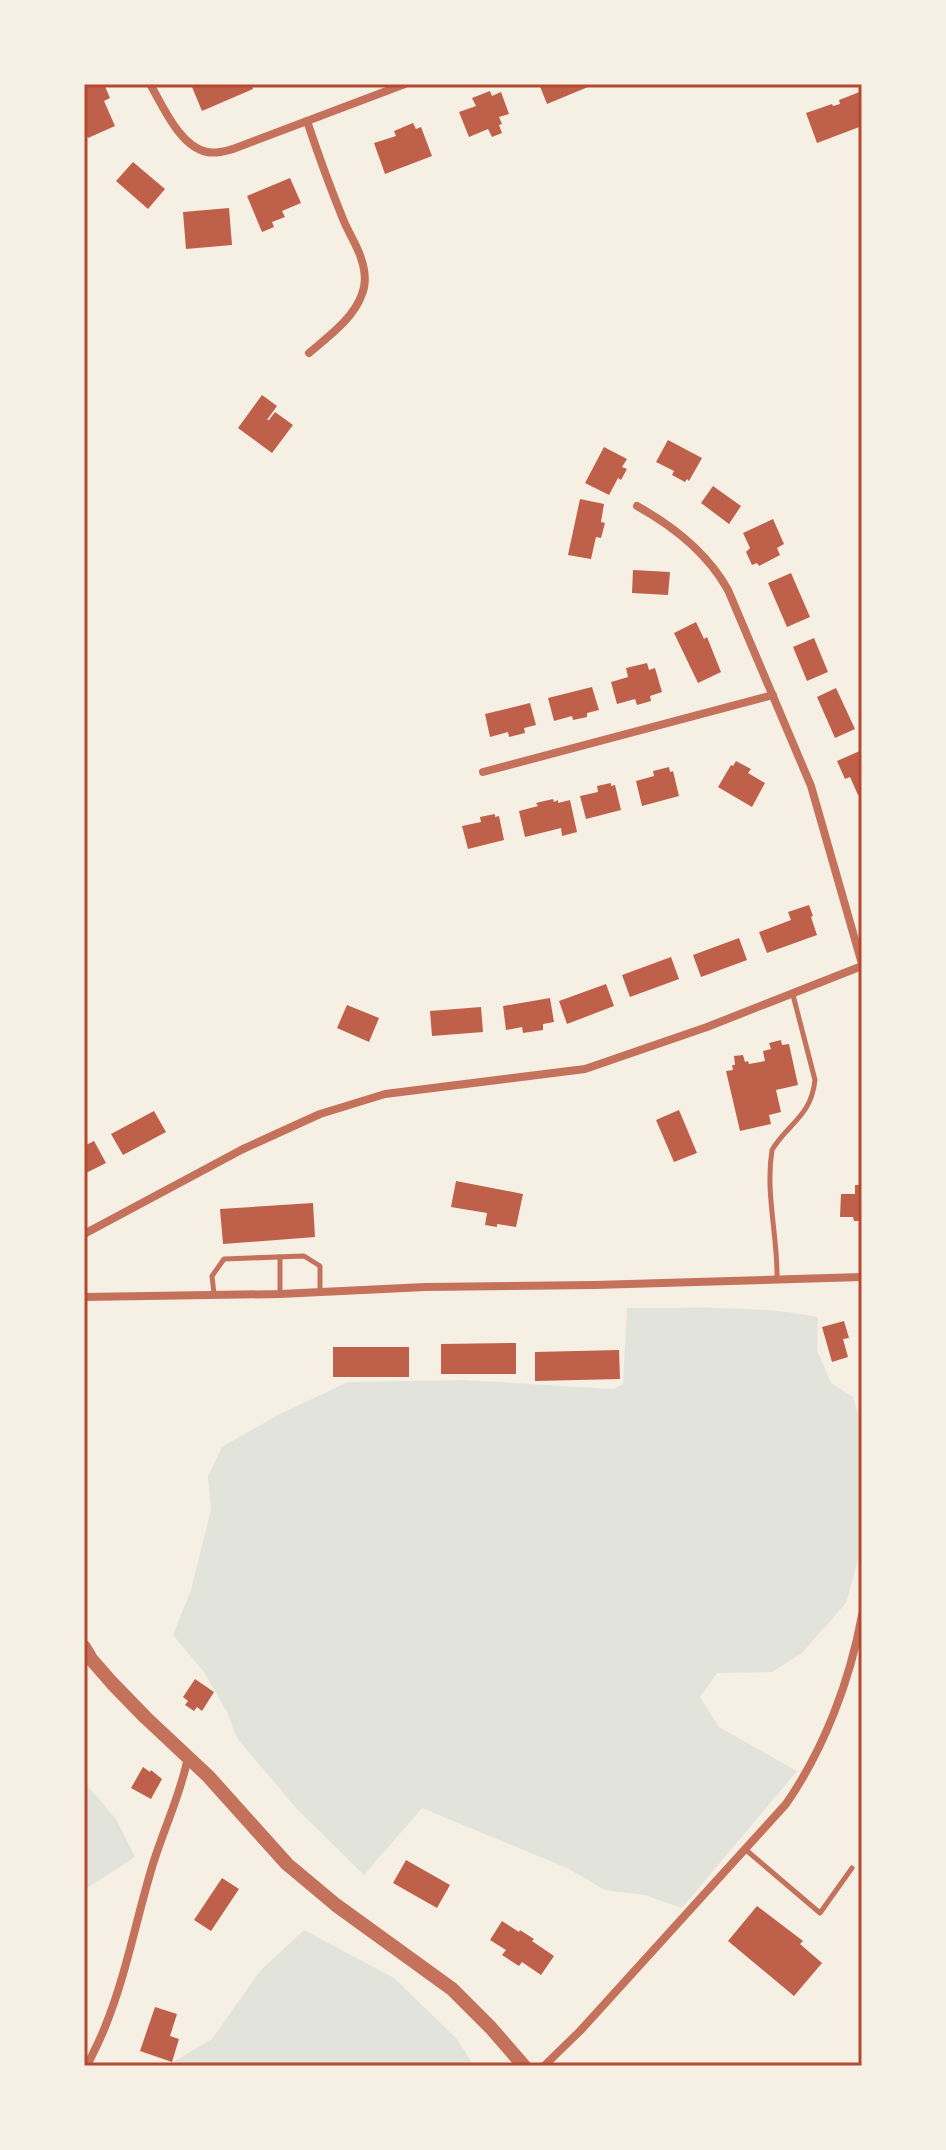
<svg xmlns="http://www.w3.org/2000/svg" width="946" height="2150" viewBox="0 0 946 2150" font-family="'Sofia Sans Condensed',sans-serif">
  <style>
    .green { fill: #e2e4dc }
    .building { fill: #bf614a }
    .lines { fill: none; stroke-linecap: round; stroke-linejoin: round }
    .service { stroke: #c5725c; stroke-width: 5 }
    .minor { stroke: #c5725c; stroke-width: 8 }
    .tertiary { stroke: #c5725c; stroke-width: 14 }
    .neatline { fill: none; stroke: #b5482f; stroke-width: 3 }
  </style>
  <rect width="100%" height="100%" fill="#f6efe4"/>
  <!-- green -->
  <g class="green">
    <path d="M627 1308C691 1308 756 1305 818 1317L817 1350 831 1383 853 1397 859 1418 862 1474 859 1556 846 1603 802 1653 772 1672 717 1673 700 1697 719 1727 797 1771 682 1908 645 1895 605 1890 567 1868 422 1808 364 1875 296 1808 237 1738 227 1712 204 1672 173 1635 191 1590 211 1510 208 1476 222 1447 278 1415 348 1382 464 1380 613 1389 623 1384Z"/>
    <polygon points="84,1782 116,1819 135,1857 84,1890"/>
    <polygon points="304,1930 394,1978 457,2039 474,2066 133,2066 148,2063 173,2062 212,2039 260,1971"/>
  </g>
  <!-- building -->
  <g class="building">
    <polygon points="84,84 104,84 110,98 104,101 115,126 88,138 84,130"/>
    <polygon points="198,84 251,84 253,89 202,111 192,87"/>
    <polygon points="539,84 587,84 588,87 547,104"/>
    <polygon points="490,91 492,96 501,92 509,114 499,117 502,124 499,125 502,133 492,137 488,129 469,137 459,112 476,106 472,98"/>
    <polygon points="862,91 862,126 817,143 806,113 832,104 833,106 840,104 839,100"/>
    <polygon points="413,123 416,129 421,127 432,156 385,174 374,143 396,136 394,131"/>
    <polygon points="133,162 165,189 148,209 116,181"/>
    <polygon points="290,178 301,203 282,211 285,217 272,222 274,227 262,232 247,196"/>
    <polygon points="229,208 232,245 186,249 183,212"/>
    <polygon points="262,395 277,406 267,420 269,420 275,412 293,425 272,453 238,428"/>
    <polygon points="668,440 702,458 689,481 687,479 685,482 672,475 674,471 656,462"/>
    <polygon points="604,447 627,459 622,467 627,469 621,480 618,478 609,495 585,483"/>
    <polygon points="713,486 741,506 729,524 701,503"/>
    <polygon points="580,499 604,504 601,522 605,523 601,538 596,537 591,559 568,555"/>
    <polygon points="773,519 784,544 777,548 780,555 759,566 757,563 752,565 746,552 750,548 743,533"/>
    <polygon points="633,570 670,572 668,595 632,593"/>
    <polygon points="791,573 810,617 787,627 768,583"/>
    <polygon points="696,622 704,639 707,637 721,672 698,683 674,633"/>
    <polygon points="814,638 828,672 807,681 793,647"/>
    <polygon points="647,663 649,670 655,668 662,692 650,696 651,701 637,705 635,699 617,704 611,682 628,677 626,668"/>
    <polygon points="592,687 599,710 587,713 587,717 573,720 572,716 554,721 548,698"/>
    <polygon points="836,688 855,729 835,738 817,697"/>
    <polygon points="530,703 536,725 524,728 525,733 509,737 508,732 490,737 485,714"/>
    <polygon points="862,750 862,793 858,795 850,777 845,779 837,761"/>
    <polygon points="736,761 751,769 748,773 765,783 752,807 718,787 731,765 733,766"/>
    <polygon points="669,767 670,772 673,771 679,796 642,806 636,781 654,776 653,771"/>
    <polygon points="611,783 611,786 615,785 621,810 586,819 580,796 598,792 597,786"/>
    <polygon points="553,799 554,802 558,800 558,803 570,800 577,832 562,836 561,828 525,837 519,811 538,806 536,803"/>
    <polygon points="495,814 495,817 499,816 504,840 468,849 462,826 481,822 480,817"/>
    <polygon points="809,905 813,916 811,917 817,935 767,953 759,932 791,920 788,912"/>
    <polygon points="739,938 747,960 701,977 693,955"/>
    <polygon points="671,957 679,979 630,997 622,975"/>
    <polygon points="606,984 614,1006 567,1024 559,1001"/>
    <polygon points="550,998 554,1022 543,1024 543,1030 523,1033 522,1027 506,1030 503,1006"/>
    <polygon points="347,1005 379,1018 369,1042 337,1028"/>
    <polygon points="481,1007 483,1032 432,1036 430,1011"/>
    <polygon points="781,1040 782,1045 789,1044 798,1085 776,1090 781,1112 769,1115 771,1124 740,1131 726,1071 733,1070 732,1065 735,1065 734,1056 743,1055 745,1062 748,1061 749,1064 765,1061 763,1051 771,1049 769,1043"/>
    <polygon points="679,1110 697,1153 674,1162 656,1120"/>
    <polygon points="154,1111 166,1132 123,1155 111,1134"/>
    <polygon points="94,1141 106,1163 84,1174 84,1146"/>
    <polygon points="456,1181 523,1194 516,1227 497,1224 497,1227 485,1225 487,1213 451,1207"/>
    <polygon points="855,1185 862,1185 862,1221 854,1221 853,1217 840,1217 841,1194 855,1194"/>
    <polygon points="313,1203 315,1237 223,1244 220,1209"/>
    <polygon points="844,1321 849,1338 843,1339 848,1357 832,1362 822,1327"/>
    <polygon points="516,1343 516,1374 441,1374 441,1344"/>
    <rect x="333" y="1347" width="76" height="30"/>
    <polygon points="619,1350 620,1379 535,1381 535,1352"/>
    <polygon points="195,1679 214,1692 202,1711 197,1707 194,1711 185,1705 188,1701 183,1697"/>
    <polygon points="143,1767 150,1772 151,1770 162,1779 151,1799 131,1788"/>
    <polygon points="406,1860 450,1885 437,1908 393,1883"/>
    <polygon points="222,1878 239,1889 211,1931 194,1920"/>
    <polygon points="757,1906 803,1941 800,1944 822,1963 794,1996 728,1941"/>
    <polygon points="502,1921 519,1932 520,1930 534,1939 532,1941 554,1956 541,1975 522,1962 519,1966 502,1955 506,1950 490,1940"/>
    <polygon points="155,2007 177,2014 170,2036 179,2039 172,2062 140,2051"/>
  </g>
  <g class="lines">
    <!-- service -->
    <g class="service">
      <polyline points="280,1257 280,1294"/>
      <path d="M777 1279C778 1237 765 1193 772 1150 788 1123 811 1117 815 1080L793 995"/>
      <polyline points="214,1294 212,1276 224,1259 304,1256 320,1266 320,1291"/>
      <polyline points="746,1850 820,1913 852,1868"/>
    </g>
    <!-- minor -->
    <g class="minor">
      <path d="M150 84C163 106 180 147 207 152 216 154 225 151 233 149L405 84"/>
      <path d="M307 121C318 154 330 187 343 219 348 232 357 245 361 258 365 270 367 282 362 294 354 318 328 337 309 353"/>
      <path d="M637 506C673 526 708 554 728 590L811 786 862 964"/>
      <polyline points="483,772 773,695"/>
      <polyline points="84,1234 243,1149 320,1114 385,1094 585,1069 707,1027 862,966"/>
      <polyline points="84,1297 280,1294 425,1287 595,1285 862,1277"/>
      <path d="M87 2066C93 2053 100 2040 105 2027 125 1978 135 1925 150 1874 161 1834 180 1798 188 1757"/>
      <path d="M544 2066 580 2031 786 1804C824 1749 850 1681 862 1615"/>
    </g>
    <!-- tertiary -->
    <polyline class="tertiary" points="84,1647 91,1659 112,1683 145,1717 208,1776 287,1864 336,1905 452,1989 491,2028 524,2066"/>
  </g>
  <!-- border -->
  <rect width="946" height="2150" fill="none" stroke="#f6efe4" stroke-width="172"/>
  <rect x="86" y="86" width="774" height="1978" class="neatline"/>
</svg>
